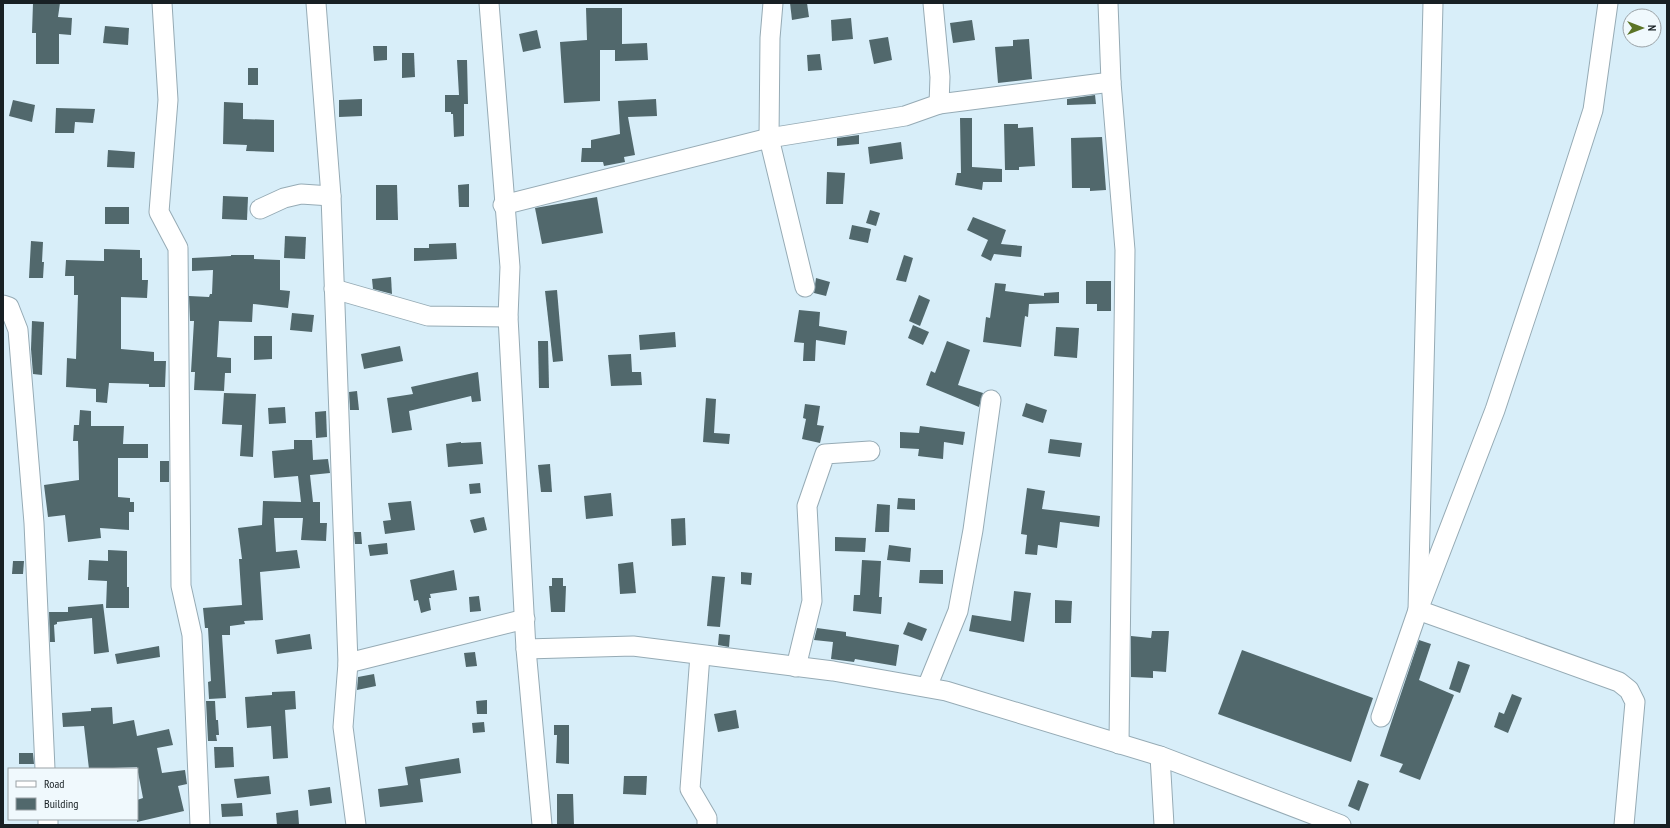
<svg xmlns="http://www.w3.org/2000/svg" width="1670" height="828" viewBox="0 0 1670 828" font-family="'PT Sans Narrow',sans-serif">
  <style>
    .building { fill: #51686c }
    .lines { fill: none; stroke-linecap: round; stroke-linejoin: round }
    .minor-casing { stroke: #96abb5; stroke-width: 21 }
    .minor { stroke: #fff; stroke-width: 19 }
  </style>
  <rect width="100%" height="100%" fill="#d8eef9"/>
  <!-- building -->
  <g class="building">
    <polygon points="33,3 60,3 58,17 72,18 71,35 59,34 59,64 36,64 36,33 32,33"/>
    <polygon points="790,3 807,3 809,17 792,20"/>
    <polygon points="586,8 622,8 622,44 647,43 648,60 615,61 615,50 600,50 600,101 564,103 560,42 587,40"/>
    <polygon points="851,18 853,39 832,41 831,20"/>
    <polygon points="972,20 975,40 953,43 950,23"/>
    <polygon points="105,26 129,28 128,45 103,43"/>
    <polygon points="537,30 541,48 523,52 519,34"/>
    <polygon points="888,37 892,60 874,64 869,40"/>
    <polygon points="1029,39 1032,79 998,83 995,47 1013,46 1013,40"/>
    <polygon points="373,46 387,46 387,60 374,61"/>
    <polygon points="402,53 414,53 415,77 402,78"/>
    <polygon points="820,54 822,70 808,71 807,55"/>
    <polygon points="457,60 467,60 468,104 464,104 464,136 454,137 453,114 451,114 451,112 445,112 445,95 459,95"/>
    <rect x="248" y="68" width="10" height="17"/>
    <polygon points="1095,95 1096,104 1067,105 1067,99"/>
    <polygon points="362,99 362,116 339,117 339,100"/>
    <polygon points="656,99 657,116 628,117 635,155 624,157 625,162 604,166 603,162 581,162 582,148 591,148 591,140 620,134 618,101"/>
    <polygon points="13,100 35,105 32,122 9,116"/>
    <polygon points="224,102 243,103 243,119 274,120 274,152 246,151 247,145 223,144"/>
    <polygon points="56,108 95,109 93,123 75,122 74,133 55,133"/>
    <polygon points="960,118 972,118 972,167 1002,169 1002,182 983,182 982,190 955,185 957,173 961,173"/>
    <polygon points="1004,124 1018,124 1018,128 1033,127 1035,166 1019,167 1019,170 1005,170"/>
    <polygon points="859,135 859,144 837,146 837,138"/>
    <polygon points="1102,137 1106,190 1090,191 1090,188 1072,188 1071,138"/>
    <polygon points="901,142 903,159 870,164 868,147"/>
    <polygon points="108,150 135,152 134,168 107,167"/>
    <polygon points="827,172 845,173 843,204 826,204"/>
    <polygon points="469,184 469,207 459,207 458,185"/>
    <polygon points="376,185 397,185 398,220 376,220"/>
    <polygon points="223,196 248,197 247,220 222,219"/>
    <polygon points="597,197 603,233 542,244 535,208"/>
    <rect x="105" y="207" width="24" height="17"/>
    <polygon points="870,210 880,213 876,226 866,223"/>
    <polygon points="973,217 1006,230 1001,244 1022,246 1021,257 994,254 991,261 981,256 988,240 967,230"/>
    <polygon points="852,225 871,229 868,243 849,239"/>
    <polygon points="285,236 306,237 305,259 284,258"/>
    <polygon points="31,241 43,242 42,262 44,262 43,278 29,278"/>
    <polygon points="456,243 457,259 414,261 414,248 429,248 429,244"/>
    <polygon points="104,249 140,250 140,258 142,258 142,280 148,280 147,298 121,297 121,349 154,352 154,361 166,361 165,387 149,387 149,384 109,383 107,403 96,402 96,389 66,387 67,358 76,359 78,295 74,295 74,276 65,276 66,260 104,261"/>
    <polygon points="231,255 254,255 254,259 280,260 280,290 290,291 288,308 253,304 252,322 219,321 217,357 231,358 231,373 225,373 224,391 194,390 195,372 191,372 194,321 190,321 189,296 209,297 210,294 212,294 213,270 192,271 192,258 231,256"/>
    <polygon points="904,255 913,258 906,282 896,280"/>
    <polygon points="391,277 392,294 373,289 372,279"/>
    <polygon points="816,278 830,282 826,296 814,293"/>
    <polygon points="1086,281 1111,281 1111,311 1097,311 1097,304 1086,304"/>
    <polygon points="995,283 1006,284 1005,291 1044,296 1044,293 1059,292 1059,303 1029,304 1028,317 1025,316 1021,347 983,342 986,317 990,318"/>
    <polygon points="557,290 563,361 553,362 545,291"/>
    <polygon points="919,295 930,300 920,326 909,321"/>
    <polygon points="799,310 820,312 819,326 847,331 845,345 816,340 815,361 803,361 804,343 794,342"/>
    <polygon points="292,313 314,315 312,332 290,330"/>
    <polygon points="32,321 44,322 42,375 33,374 31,349"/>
    <polygon points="913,325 929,332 923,345 908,338"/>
    <polygon points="1056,327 1079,328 1077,358 1054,356"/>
    <polygon points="675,332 676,347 640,350 639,335"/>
    <polygon points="254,336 272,336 272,359 254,360"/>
    <polygon points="538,341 548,341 549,388 539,388"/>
    <polygon points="947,341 970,350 958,385 983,393 979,407 926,385 931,371 935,373"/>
    <polygon points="400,346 403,361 364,369 361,354"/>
    <polygon points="631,354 632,372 641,372 642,385 611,386 608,355"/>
    <polygon points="478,372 481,401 472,402 471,396 409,411 412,430 392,433 387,398 413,394 411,387"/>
    <polygon points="357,391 359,410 350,410 349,392"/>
    <polygon points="224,393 256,394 253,457 240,456 242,425 222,424"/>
    <polygon points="706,398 716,399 714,433 730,434 729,444 703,442"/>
    <polygon points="1026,403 1047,410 1043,423 1022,416"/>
    <polygon points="805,404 820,406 817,425 824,426 820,443 802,439 806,419 803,418"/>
    <polygon points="285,407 286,423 269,424 268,408"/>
    <polygon points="80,410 91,411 91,426 124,426 123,444 148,444 148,458 118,458 118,497 130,498 130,502 134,502 134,512 129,512 129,530 100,528 101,538 68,542 65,515 48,517 44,485 79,480 78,441 73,441 74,425 79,425"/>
    <polygon points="326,411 327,437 316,438 315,412"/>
    <polygon points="920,426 965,432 963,445 944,442 943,459 918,456 919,449 900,448 900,432 919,433"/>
    <polygon points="1050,439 1082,443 1080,457 1048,453"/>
    <polygon points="294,440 312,440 313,460 328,459 330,473 310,475 313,502 320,502 320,523 327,523 326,541 301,540 303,518 274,518 276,552 297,550 300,568 260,572 263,620 244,621 245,624 230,626 230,635 222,635 226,698 209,699 208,682 211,681 208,628 205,628 203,608 242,605 239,559 242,559 238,528 262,525 263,501 301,502 298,476 274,478 272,451 294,449"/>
    <polygon points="461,442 461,443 481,442 483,464 448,467 446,444"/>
    <rect x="160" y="461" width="9" height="21"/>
    <polygon points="550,464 552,492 541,492 538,465"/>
    <polygon points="480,483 481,493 470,494 469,484"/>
    <polygon points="1027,488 1045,491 1042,509 1100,516 1099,527 1060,522 1057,548 1038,545 1037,555 1025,554 1027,535 1021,534"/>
    <polygon points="611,493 613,516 586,519 584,496"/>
    <polygon points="898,498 915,499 915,510 897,509"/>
    <polygon points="411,501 415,530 385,534 383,521 391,520 388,503"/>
    <polygon points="877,504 890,505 889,532 875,532"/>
    <polygon points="484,517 487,530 474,533 470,520"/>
    <polygon points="685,518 686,545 672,546 671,519"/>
    <polygon points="354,532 361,532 362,544 355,544"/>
    <polygon points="835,537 866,538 865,552 835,551"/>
    <polygon points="387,543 388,554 370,556 368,545"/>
    <polygon points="889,545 911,548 910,562 887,560"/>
    <polygon points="108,550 127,551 127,587 129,587 129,608 106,608 107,581 88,580 89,560 108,561"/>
    <polygon points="862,560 881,561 879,597 882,597 881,614 853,611 854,595 860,595"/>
    <polygon points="13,561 24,561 23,574 12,574"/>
    <polygon points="633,562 636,593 620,594 618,564"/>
    <polygon points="454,570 457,590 430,594 431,598 429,598 431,610 421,613 418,600 414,601 410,580"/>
    <polygon points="920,570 943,570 943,584 919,583"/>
    <polygon points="741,572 752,573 751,585 741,584"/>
    <polygon points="712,576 725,577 720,627 707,626"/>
    <polygon points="552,578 563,578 563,586 566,586 565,612 551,612 549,586 552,586"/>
    <polygon points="1014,591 1031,593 1024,642 969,631 972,615 1011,621"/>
    <polygon points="479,596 481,611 470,612 469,597"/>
    <polygon points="1055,600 1072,601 1071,623 1055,623"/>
    <polygon points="103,604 109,652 94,654 92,618 57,622 57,624 54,625 55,642 50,642 49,612 68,612 68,607"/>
    <polygon points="908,622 927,629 922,641 903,634"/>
    <polygon points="817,628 846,632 846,636 899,645 896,666 855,659 854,662 831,659 833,642 814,640"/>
    <polygon points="1152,631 1169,631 1166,672 1153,671 1153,678 1131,677 1131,636 1151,638"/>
    <polygon points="310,634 312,649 277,654 275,640"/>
    <polygon points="719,634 730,635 729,647 718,645"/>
    <polygon points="1419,640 1431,644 1419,680 1454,695 1420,780 1399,772 1403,764 1380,756"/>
    <polygon points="159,646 160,657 117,664 115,654"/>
    <polygon points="1242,650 1373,698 1351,762 1218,714"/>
    <polygon points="475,652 477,666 466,667 464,653"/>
    <polygon points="1458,661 1470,665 1460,693 1449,689"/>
    <polygon points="374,674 376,686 357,690 358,677"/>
    <polygon points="295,691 296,709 285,710 288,758 273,759 271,726 247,728 245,697 272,695 272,692"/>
    <polygon points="1512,694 1522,698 1508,733 1494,727 1499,712 1504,714"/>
    <polygon points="487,700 487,714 477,714 476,701"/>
    <polygon points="206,701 215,701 216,720 218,720 219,735 216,735 217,741 208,741"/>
    <polygon points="112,707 113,724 134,720 137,736 169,729 173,745 157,748 162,773 185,770 187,784 178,786 184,811 137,822 137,800 143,798 137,767 89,769 84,726 63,727 62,713 91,711 91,708"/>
    <polygon points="736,710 739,728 718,732 714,714"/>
    <polygon points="484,722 485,732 473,733 472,723"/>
    <polygon points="554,725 569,725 569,764 556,763 557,735 554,735"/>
    <polygon points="214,747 233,747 234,767 215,768"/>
    <polygon points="19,753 33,753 34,764 19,764"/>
    <polygon points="459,758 461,773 420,779 423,802 380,807 378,789 408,785 405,767"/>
    <polygon points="269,776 271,794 237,798 234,779"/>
    <polygon points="624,776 647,776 646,795 623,794"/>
    <polygon points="1358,780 1369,784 1359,811 1348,806"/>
    <polygon points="330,787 332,803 310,806 308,790"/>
    <polygon points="557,794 573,794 574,825 557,825"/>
    <polygon points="242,803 243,816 222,817 221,804"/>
    <polygon points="298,810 299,825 277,825 276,813"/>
  </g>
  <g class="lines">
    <defs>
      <g id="minor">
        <polyline points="162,3 168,100 159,212 178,248 181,586 192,635 200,825"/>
        <polyline points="316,3 331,196 348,663 343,727 356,825"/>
        <polyline points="489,3 510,267 508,317 526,649 542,825"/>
        <polyline points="773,3 770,38 769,138 805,287"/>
        <polyline points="1433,3 1418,610 1619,682 1629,690 1635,702 1624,825"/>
        <polyline points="1111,82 1125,250 1119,744"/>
        <polyline points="939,104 1111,82 1108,3"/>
        <polyline points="503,205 769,138 905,116 939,104 940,77 933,3"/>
        <polyline points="260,209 284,198 301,194 331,196"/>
        <polyline points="334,289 428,316 508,317"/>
        <polyline points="3,305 9,307 18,330 34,523 45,769"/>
        <polyline points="526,649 633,646 833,671 946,691 1160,756 1341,825"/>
        <polyline points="700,655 690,789 707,818 707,825"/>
        <polyline points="348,663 525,619"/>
        <polyline points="796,667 812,601 807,506 825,454 870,451"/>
        <polyline points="927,687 958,611 973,530 991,400"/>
        <polyline points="1381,717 1418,610 1495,410 1547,253 1593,110 1608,3"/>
        <polyline points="1160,756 1164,825"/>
        <polyline points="48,819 48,825"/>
      </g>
    </defs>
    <!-- minor casing -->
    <use href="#minor" class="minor-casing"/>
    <!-- minor -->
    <use href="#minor" class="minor"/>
  </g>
  <!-- border -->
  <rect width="1670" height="828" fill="none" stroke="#182024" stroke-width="8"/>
  <!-- legend -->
  <rect x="8" y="768" width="130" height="52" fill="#f0f9fd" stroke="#9aa2a6"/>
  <rect x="16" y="781" width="20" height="6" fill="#ffffff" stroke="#9aa2a6"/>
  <text x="44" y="788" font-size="12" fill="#182024">Road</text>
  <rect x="16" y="798" width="20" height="12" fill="#51686c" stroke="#9aa2a6"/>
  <text x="44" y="808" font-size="12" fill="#182024">Building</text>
  <!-- north arrow -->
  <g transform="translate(1642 28) rotate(90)"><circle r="19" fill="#f0f9fd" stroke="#9aa2a6"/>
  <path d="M0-3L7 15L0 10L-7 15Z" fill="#5b7426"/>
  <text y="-6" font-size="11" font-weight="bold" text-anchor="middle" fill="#182024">N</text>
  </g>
</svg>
